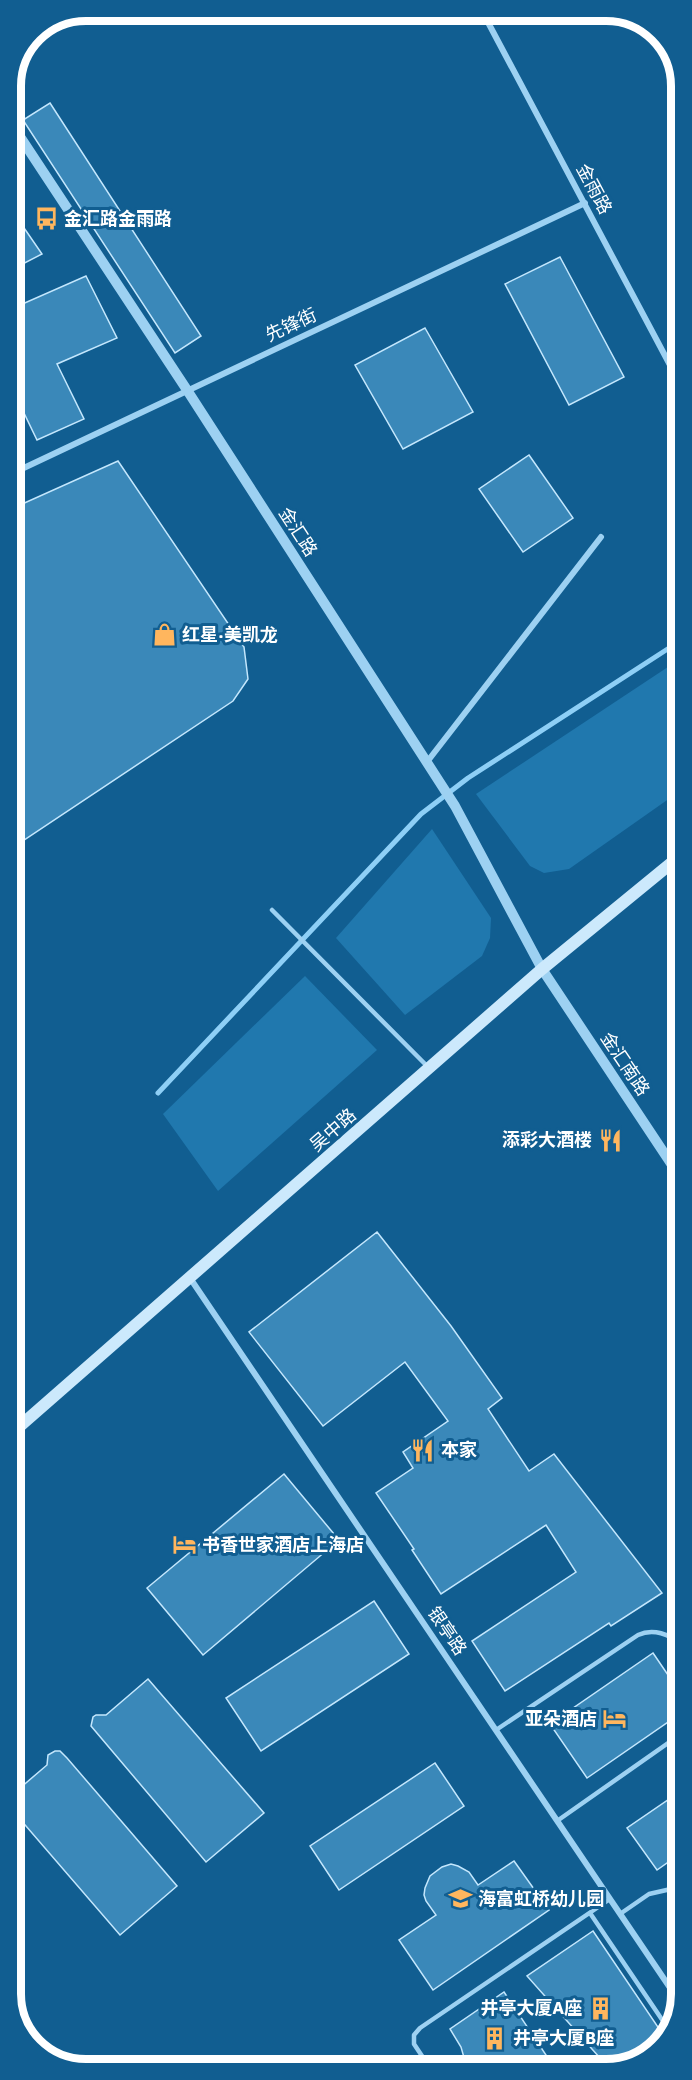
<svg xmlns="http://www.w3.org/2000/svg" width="692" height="2080" viewBox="0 0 692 2080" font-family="Signika,'Noto Sans SC',sans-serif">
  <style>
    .green { fill: #2078ae }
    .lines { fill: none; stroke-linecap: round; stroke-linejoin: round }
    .stream { stroke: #8ecff6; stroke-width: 5 }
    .building { fill: #3a88b9; stroke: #c4e7fd; stroke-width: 1.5 }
    .service { stroke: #9dd1f2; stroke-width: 4.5 }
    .minor { stroke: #9dd1f2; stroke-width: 6 }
    .tertiary { stroke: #9dd1f2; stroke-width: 10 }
    .secondary { stroke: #cce9fc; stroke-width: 12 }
    .labels { text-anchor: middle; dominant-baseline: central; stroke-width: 6; stroke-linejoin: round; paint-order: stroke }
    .street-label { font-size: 18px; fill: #fff; stroke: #115e91 }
    .poi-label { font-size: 18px; font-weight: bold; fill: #fff; stroke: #115e91; text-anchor: start }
    .rim { fill: none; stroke: #fff; stroke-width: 8 }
  </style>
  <rect width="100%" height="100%" fill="#115e91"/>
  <!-- green -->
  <g class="green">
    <polygon points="680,659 680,791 569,869 544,873 530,866 476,794"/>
    <polygon points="432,829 491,918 490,938 482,956 405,1015 336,938"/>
    <polygon points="305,976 377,1050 218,1191 163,1114"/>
  </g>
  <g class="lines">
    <!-- stream -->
    <polyline class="stream" points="158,1093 421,814 468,778 680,641"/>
  </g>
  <!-- building -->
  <g class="building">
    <polygon points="50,103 201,336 175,353 23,120"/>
    <polygon points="11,209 42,254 11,270"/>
    <polygon points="560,257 624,377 569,405 505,284"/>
    <polygon points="86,276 117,338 57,364 84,419 37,440 11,386 11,309"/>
    <polygon points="425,328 473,412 403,449 355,365"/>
    <polygon points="529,455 573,518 523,552 479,489"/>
    <polygon points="118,461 244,647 248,679 233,701 12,848 11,509"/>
    <polygon points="377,1232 451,1326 502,1398 488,1409 529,1471 554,1454 662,1593 611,1626 609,1623 505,1691 472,1641 576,1572 546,1525 441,1594 412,1550 414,1549 376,1493 413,1468 403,1452 448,1421 405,1362 323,1426 249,1332"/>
    <polygon points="284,1474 339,1540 203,1655 147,1588"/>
    <polygon points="374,1601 409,1654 261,1751 226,1698"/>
    <polygon points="653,1653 681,1694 681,1713 587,1778 550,1724"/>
    <polygon points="148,1679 264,1813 206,1862 91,1726 93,1717 96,1715 106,1715"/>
    <polygon points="55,1751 60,1751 67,1758 177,1886 120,1935 13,1811 13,1794 47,1765 48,1755"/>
    <polygon points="435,1763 464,1806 339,1890 310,1846"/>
    <polygon points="681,1791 681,1853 657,1870 627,1828"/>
    <polygon points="514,1861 549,1910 433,1990 399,1940 436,1915 426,1901 424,1895 425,1888 430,1876 442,1867 451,1864 458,1866 469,1872 478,1885"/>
    <polygon points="593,1931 666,2039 625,2067 608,2067 527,1976"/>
    <polygon points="504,1992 554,2067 467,2068 461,2047 450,2029"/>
  </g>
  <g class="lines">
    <!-- service -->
    <g class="service">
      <polyline points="272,910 428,1067"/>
      <path d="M496 1730 638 1635C653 1628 670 1634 681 1645"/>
      <polyline points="557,1821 681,1734"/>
      <polyline points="590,1913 669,2030"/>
      <polyline points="620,1914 649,1894 671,1889 681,1882"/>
      <polyline points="430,2068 414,2044 414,2035 420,2028 610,1899"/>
    </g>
    <!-- minor -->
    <g class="minor">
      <polyline points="482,11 679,382"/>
      <polyline points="11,474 585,203"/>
      <polyline points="427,762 601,537"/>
      <polyline points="190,1278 679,2001"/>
    </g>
    <!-- tertiary -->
    <polyline class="tertiary" points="11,123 187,390 455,806 542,969 680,1177"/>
    <!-- secondary -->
    <polyline class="secondary" points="12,1433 542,969 680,856"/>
  </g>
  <!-- icons -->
  <defs>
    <symbol id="bus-bare" viewBox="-9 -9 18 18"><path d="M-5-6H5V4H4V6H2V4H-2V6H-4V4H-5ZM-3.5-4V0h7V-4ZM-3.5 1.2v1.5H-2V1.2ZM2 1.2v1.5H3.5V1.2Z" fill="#ffb65e" stroke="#115e91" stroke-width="2.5" paint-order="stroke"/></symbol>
    <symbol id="shop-bare" viewBox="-9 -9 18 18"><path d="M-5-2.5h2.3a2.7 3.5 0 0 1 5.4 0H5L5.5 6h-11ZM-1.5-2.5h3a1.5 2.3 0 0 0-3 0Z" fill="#ffb65e" stroke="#115e91" stroke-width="2.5" paint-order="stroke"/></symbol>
    <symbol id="restaurant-bare" viewBox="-9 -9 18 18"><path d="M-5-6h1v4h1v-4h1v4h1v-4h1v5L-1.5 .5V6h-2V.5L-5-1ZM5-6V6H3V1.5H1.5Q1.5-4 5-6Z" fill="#ffb65e" stroke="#115e91" stroke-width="2.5" paint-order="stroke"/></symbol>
    <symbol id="hotel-bare" viewBox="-9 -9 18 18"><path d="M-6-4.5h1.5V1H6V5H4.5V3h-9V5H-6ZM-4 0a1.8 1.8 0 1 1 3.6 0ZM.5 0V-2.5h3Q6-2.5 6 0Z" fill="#ffb65e" stroke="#115e91" stroke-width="2.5" paint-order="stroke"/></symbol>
    <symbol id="school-bare" viewBox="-9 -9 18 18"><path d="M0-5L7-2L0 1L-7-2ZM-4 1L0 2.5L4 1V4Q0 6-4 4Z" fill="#ffb65e" stroke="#115e91" stroke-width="2.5" paint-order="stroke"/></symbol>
    <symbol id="building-bare" viewBox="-9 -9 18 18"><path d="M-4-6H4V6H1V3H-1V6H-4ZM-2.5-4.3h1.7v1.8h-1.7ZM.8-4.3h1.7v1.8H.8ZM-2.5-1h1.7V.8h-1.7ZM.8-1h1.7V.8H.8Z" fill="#ffb65e" stroke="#115e91" stroke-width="2.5" paint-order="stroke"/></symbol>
  </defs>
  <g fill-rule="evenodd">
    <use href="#bus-bare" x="30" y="202" width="33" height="33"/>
    <use href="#shop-bare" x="148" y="618" width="33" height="33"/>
    <use href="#restaurant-bare" x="594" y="1124" width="33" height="33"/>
    <use href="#restaurant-bare" x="406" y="1434" width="33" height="33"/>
    <use href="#hotel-bare" x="168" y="1528" width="33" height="33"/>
    <use href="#hotel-bare" x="598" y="1702" width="33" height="33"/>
    <use href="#school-bare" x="444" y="1882" width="33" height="33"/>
    <use href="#building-bare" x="584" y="1992" width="33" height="33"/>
    <use href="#building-bare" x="478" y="2022" width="33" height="33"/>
  </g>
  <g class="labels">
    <!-- street labels -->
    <g class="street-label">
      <text transform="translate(594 189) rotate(62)">金雨路</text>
      <text transform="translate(291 325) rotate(-25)">先锋街</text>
      <text transform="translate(298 532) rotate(57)">金汇路</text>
      <text transform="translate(625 1064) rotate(56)">金汇南路</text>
      <text transform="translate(333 1130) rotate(-41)">吴中路</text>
      <text transform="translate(447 1631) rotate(56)">银亭路</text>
    </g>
    <!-- poi labels -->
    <g class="poi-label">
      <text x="64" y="219">金汇路金雨路</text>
      <text x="182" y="635">红星·美凯龙</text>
      <text x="592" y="1140" text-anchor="end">添彩大酒楼</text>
      <text x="441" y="1450">本家</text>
      <text x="202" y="1545">书香世家酒店上海店</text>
      <text x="597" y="1719" text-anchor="end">亚朵酒店</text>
      <text x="478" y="1899">海富虹桥幼儿园</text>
      <text x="582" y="2008" text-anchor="end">井亭大厦A座</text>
      <text x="513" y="2038">井亭大厦B座</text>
    </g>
  </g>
  <!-- crop -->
  <path d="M0 0H692V2080H0ZM86 21H606A65 65 0 0 1 671 86V1994A65 65 0 0 1 606 2059H86A65 65 0 0 1 21 1994V86A65 65 0 0 1 86 21Z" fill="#115e91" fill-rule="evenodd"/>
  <path class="rim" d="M86 21H606A65 65 0 0 1 671 86V1994A65 65 0 0 1 606 2059H86A65 65 0 0 1 21 1994V86A65 65 0 0 1 86 21Z"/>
</svg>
